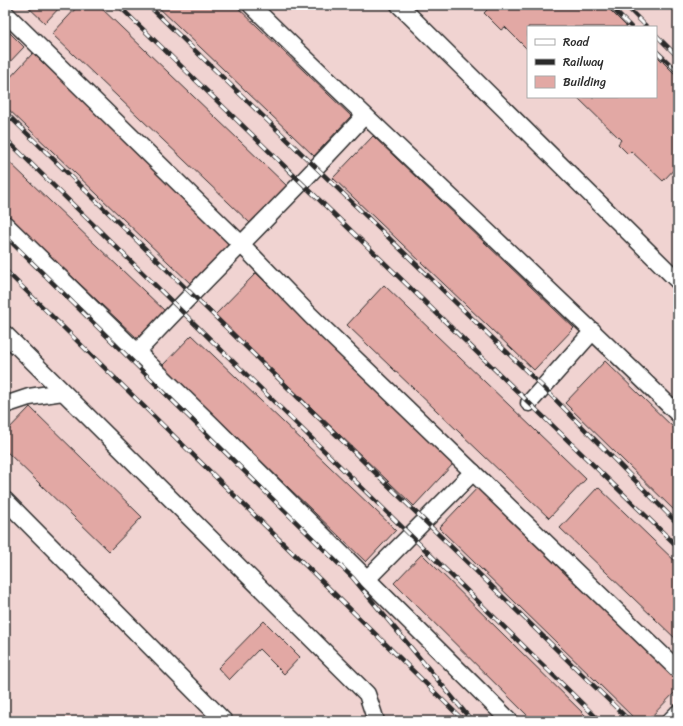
<svg xmlns="http://www.w3.org/2000/svg" width="683" height="726" viewBox="0 0 683 726" font-family="Sriracha,sans-serif">
  <style>
    .built { fill: #f0d3d1; fill-rule: evenodd }
    .building { fill: #e2a8a4; stroke: #2b2b2b }
    .lines { fill: none; stroke-linecap: round; stroke-linejoin: round }
    .minor-casing { stroke: #2b2b2b; stroke-width: 19 }
    .minor { stroke: #fff; stroke-width: 16 }
    .rail-casing { stroke: #2b2b2b; stroke-width: 4.5 }
    .rail { stroke: #fff; stroke-width: 3; stroke-dasharray: 9; stroke-linecap: butt }
  </style>
  <rect width="100%" height="100%" fill="#f6e5e4"/>
  <filter id="ink" filterUnits="userSpaceOnUse"><feTurbulence type="fractalNoise" baseFrequency=".025" numOctaves="2"/><feDisplacementMap in="SourceGraphic" scale="8" xChannelSelector="R" yChannelSelector="G"/><feConvolveMatrix kernelMatrix="1 2 1 2 8 2 1 2 1" color-interpolation-filters="sRGB"/></filter>
  <g filter="url(#ink)">
    <!-- built -->
    <path class="built" d="M5 5H678V721H5ZM528 27H656V97H528Z"/>
    <!-- building -->
    <g class="building">
      <polygon points="26,5 62,5 45,23"/>
      <polygon points="79,5 98,5 287,186 251,224 52,34"/>
      <polygon points="156,5 235,5 351,116 314,156"/>
      <polygon points="483,5 605,5 627,27 528,27 528,50 505,27 501,30 484,13 487,10"/>
      <polygon points="5,28 24,47 5,67"/>
      <polygon points="33,53 232,244 192,285 5,106 5,83"/>
      <polygon points="656,55 678,77 678,165 663,181 631,151 628,154 618,144 621,140 577,97 656,97"/>
      <polygon points="373,136 574,328 534,370 333,178"/>
      <polygon points="5,158 166,312 139,340 5,213"/>
      <polygon points="256,273 454,463 414,506 215,315"/>
      <polygon points="384,285 586,479 549,518 347,325"/>
      <polygon points="192,335 396,530 366,562 162,366"/>
      <polygon points="605,361 678,432 678,514 565,403"/>
      <polygon points="30,407 142,517 109,551 5,450 5,433"/>
      <polygon points="481,484 678,676 678,689 647,721 637,721 439,528"/>
      <polygon points="598,487 678,564 678,641 560,528"/>
      <polygon points="422,554 591,721 533,721 394,583"/>
      <polygon points="264,621 300,657 284,674 259,649 229,680 218,668"/>
    </g>
    <g class="lines">
      <defs>
        <g id="minor">
          <path d="M251 5C391 143 537 276 678 414"/>
          <polyline points="399,5 678,281"/>
          <polyline points="5,13 241,244 311,316 678,670"/>
          <polyline points="5,224 212,425 510,721"/>
          <polyline points="5,334 367,694 376,721"/>
          <path d="M137 352C211 272 291 197 364 116"/>
          <polyline points="529,403 593,331"/>
          <polyline points="5,405 29,397 63,392"/>
          <polyline points="5,500 224,721"/>
          <polyline points="367,579 473,472"/>
          <polyline points="670,721 678,713"/>
        </g>
      </defs>
      <!-- minor casing -->
      <use href="#minor" class="minor-casing"/>
      <!-- minor -->
      <use href="#minor" class="minor"/>
      <defs>
        <g id="rail">
          <polyline points="118,5 678,547"/>
          <polyline points="148,5 543,387 678,524"/>
          <polyline points="609,5 631,27"/>
          <polyline points="625,5 647,27"/>
          <polyline points="656,35 678,57"/>
          <polyline points="656,51 678,72"/>
          <polyline points="5,112 630,721"/>
          <polyline points="5,138 600,721"/>
          <polyline points="5,236 353,578 472,721"/>
          <polyline points="5,270 464,721"/>
        </g>
      </defs>
      <!-- rail casing -->
      <use href="#rail" class="rail-casing"/>
      <!-- rail -->
      <use href="#rail" class="rail"/>
    </g>
  </g>
  <!-- margin -->
  <rect width="683" height="726" fill="none" stroke="#fff" stroke-width="20"/>
  <rect x="10" y="10" width="663" height="706" fill="none" stroke="#2b2b2b" stroke-width="1.5" filter="url(#ink)"/>
  <!-- legend -->
  <rect x="527" y="26" width="130" height="72" fill="#ffffff" stroke="#aaaaaa"/>
  <rect x="535" y="39" width="20" height="6" fill="#ffffff" stroke="#aaaaaa"/>
  <text x="563" y="46" font-size="12" fill="#2b2b2b">Road</text>
  <rect x="535" y="59" width="20" height="6" fill="#2b2b2b" stroke="#aaaaaa"/>
  <text x="563" y="66" font-size="12" fill="#2b2b2b">Railway</text>
  <rect x="535" y="76" width="20" height="12" fill="#e2a8a4" stroke="#aaaaaa"/>
  <text x="563" y="86" font-size="12" fill="#2b2b2b">Building</text>
</svg>
